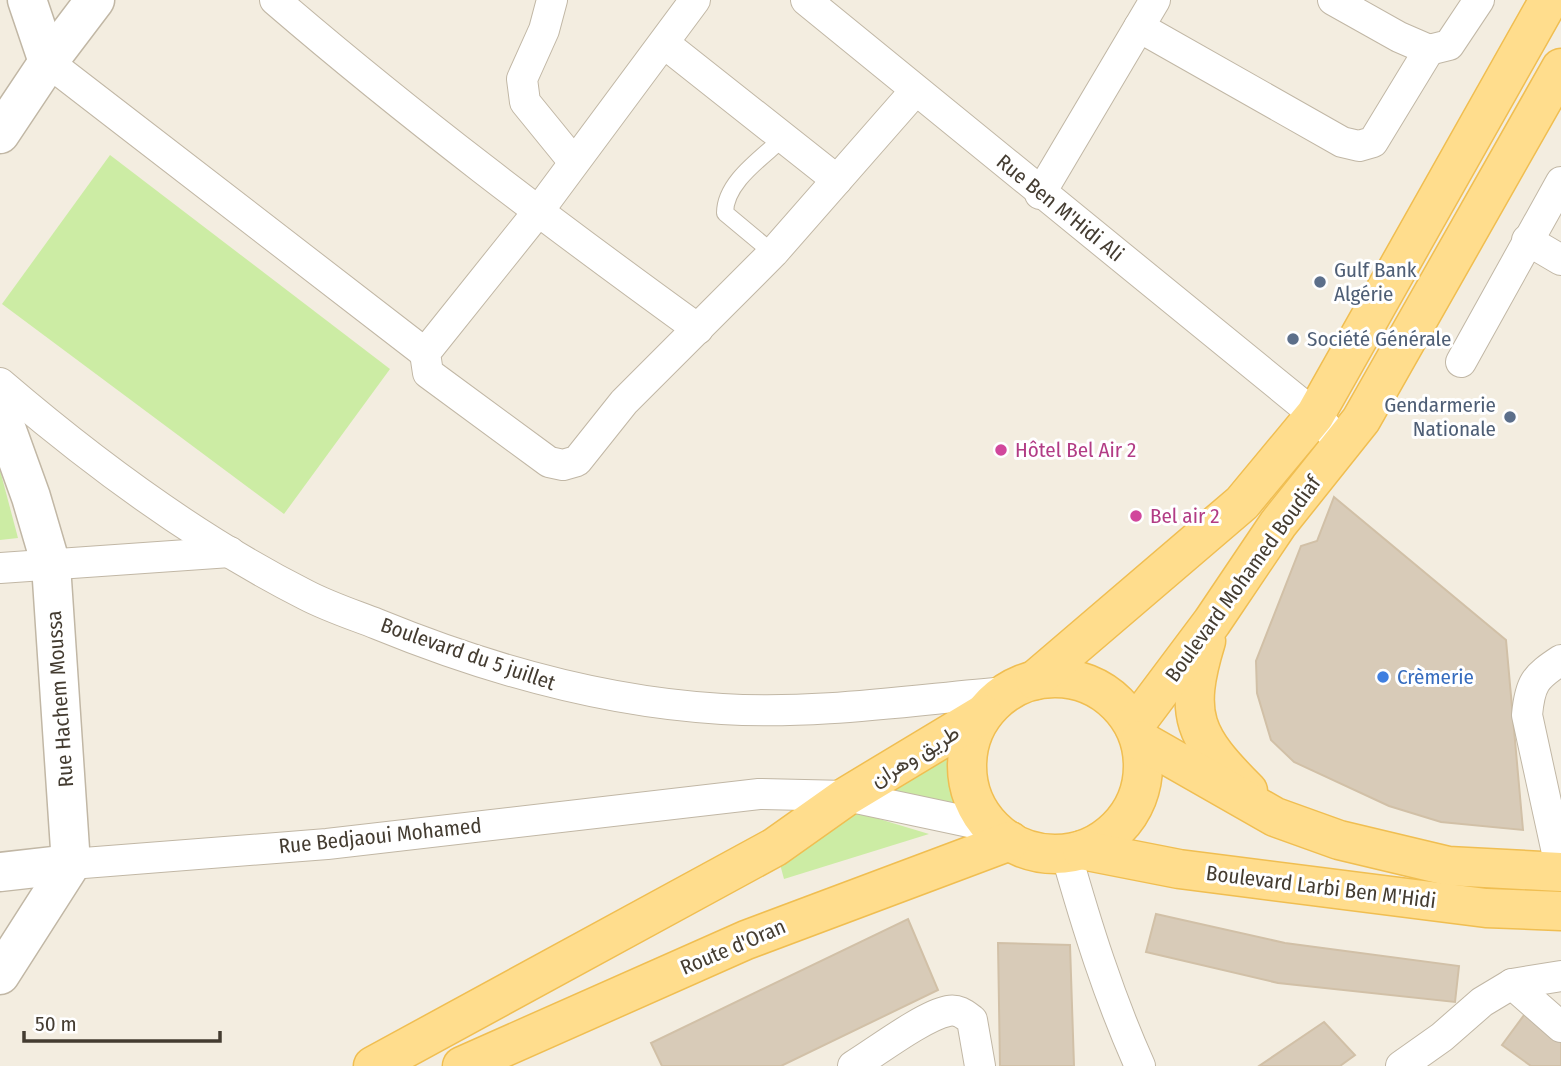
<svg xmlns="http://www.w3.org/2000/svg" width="1561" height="1066" viewBox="0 0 1561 1066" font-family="'Fira Sans Condensed',Vazirmatn,sans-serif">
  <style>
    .green { fill: #cceca4 }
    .building { fill: #d8cbb8; stroke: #d1c0a7; stroke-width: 2 }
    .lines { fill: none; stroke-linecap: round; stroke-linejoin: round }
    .service-casing { stroke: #c1b7a5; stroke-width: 18 }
    .minor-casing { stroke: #c1b7a5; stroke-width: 32 }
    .tertiary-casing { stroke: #c1b7a5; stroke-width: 41 }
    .primary-casing { stroke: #f0be51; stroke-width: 41 }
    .service { stroke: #fff; stroke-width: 16 }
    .minor { stroke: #fff; stroke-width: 30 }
    .tertiary { stroke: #fff; stroke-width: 38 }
    .primary { stroke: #ffdd8d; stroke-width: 38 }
    .service-dot { fill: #5c6f8a; stroke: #fff; stroke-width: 2.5 }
    .hotel-dot { fill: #d1479c; stroke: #fff; stroke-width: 2.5 }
    .shop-dot { fill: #3f7fe0; stroke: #fff; stroke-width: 2.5 }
    .labels { text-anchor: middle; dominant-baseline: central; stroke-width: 6; stroke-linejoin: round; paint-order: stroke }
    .street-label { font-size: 21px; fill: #443c31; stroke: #fff }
    .service-label { font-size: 21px; fill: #4e5e75; stroke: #fff; text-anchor: start }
    .hotel-label { font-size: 21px; fill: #b23c85; stroke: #fff; text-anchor: start }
    .shop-label { font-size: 21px; fill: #366cbe; stroke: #fff; text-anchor: start }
  </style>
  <rect width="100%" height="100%" fill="#f3ede0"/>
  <!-- green -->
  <g class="green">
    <polygon points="110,155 390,369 284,514 2,304"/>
    <polygon points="0,470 18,538 0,540"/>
    <path d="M963 749C963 775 970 794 983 815L891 789Z"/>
    <polygon points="856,812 929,834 784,879 777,853"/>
  </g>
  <!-- building -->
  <g class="building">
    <polygon points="1334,497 1506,640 1523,830 1441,822 1389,806 1294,762 1271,740 1257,693 1256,661 1301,546 1317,541"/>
    <polygon points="1156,914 1285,943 1459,966 1455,1002 1278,983 1146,952"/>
    <polygon points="908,919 938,990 781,1066 662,1066 651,1043"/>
    <polygon points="998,943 1070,945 1074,1066 1000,1066"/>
    <polygon points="1527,1011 1561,1038 1561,1066 1531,1066 1502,1045"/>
    <polygon points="1324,1022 1355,1055 1340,1066 1259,1066"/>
  </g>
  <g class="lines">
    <defs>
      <path id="service" d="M773 253 725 213C725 182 762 158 783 138"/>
      <g id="minor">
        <path d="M275 0C411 117 553 224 698 329"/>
        <polyline points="552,0 544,30 522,79 525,102 573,161"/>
        <polyline points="695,0 537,213 425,353 428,373 549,462 563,465 577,461 624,402 773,253 915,91"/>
        <polyline points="806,0 1315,415 1330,431"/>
        <polyline points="1333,0 1399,37 1429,50 1449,45 1479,0"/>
        <polyline points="1139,27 1342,142 1359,146 1373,142 1429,50"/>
        <polyline points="665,44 837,180"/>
        <polyline points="48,62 425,353"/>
        <polyline points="1040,194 1155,0"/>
        <polyline points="1527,240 1561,260"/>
        <polyline points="1461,362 1561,182"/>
        <path d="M0 383C91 461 199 541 306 595 329 607 354 615 377 624 487 669 602 702 722 709 816 715 912 700 1006 692"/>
        <polyline points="0,568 230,552"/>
        <path d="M1561 660C1535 677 1530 683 1527 715L1561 871"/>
        <path d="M1066 853C1087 927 1109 997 1140 1066"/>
        <polyline points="71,864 327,844 759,794 847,796 993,827"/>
        <polyline points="1512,984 1561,1027"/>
        <path d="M853 1066C876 1052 923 1016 948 1011 958 1009 964 1014 972 1020L980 1066"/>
        <polyline points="1401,1066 1442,1037 1482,1002 1512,984 1561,976"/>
      </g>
      <g id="tertiary">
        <polyline points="27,0 48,62"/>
        <polyline points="0,134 48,62 95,0"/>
        <polyline points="0,411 31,497 51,565 71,864 0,975"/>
        <polyline points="0,872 71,864"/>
      </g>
      <g id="primary">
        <path d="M1206 641C1183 716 1194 737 1248 791"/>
        <circle cx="1055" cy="766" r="88"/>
        <polyline points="1035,680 1242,503 1315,415 1549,0"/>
        <polyline points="1134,726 1212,622 1278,524 1361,420 1561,68"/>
        <polyline points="1140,740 1275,817 1339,840 1448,866 1561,872"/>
        <polyline points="1082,850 1179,869 1486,908 1561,911"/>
        <polyline points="373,1066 775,847 847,796 983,714"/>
        <polyline points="462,1066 746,940 1010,841"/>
      </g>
    </defs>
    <!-- service casing -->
    <use href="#service" class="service-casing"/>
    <!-- minor casing -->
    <use href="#minor" class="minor-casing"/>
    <!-- tertiary casing -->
    <use href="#tertiary" class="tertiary-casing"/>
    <!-- primary casing -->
    <use href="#primary" class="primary-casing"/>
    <!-- service -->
    <use href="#service" class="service"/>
    <!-- minor -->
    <use href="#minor" class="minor"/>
    <!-- tertiary -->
    <use href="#tertiary" class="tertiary"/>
    <!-- primary -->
    <use href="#primary" class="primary"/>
  </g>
  <!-- markers -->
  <g class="service-dot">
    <circle cx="1320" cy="282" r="7"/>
    <circle cx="1293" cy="339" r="7"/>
    <circle cx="1510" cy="417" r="7"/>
  </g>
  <g class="hotel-dot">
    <circle cx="1001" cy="450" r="7"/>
    <circle cx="1136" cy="516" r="7"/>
  </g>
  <circle class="shop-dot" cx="1383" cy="677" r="7"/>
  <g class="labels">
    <!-- street labels -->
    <g class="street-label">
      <text transform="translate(1060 208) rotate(39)">Rue Ben M'Hidi Ali</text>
      <text transform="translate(1243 579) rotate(-54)">Boulevard Mohamed Boudiaf</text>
      <text transform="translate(468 654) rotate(19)">Boulevard du 5 juillet</text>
      <text transform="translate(60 699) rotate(-94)">Rue Hachem Moussa</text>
      <text transform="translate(915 756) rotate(-31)">طريق وهران</text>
      <text transform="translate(380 836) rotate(-6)">Rue Bedjaoui Mohamed</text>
      <text transform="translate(1321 887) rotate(7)">Boulevard Larbi Ben M'Hidi</text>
      <text transform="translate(733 947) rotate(-23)">Route d'Oran</text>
    </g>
    <!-- service labels -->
    <g class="service-label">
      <text x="1334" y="270">Gulf Bank<tspan x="1334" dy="24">Algérie</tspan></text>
      <text x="1307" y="339">Société Générale</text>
      <text x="1496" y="405" text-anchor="end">Gendarmerie<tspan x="1496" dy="24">Nationale</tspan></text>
    </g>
    <!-- hotel labels -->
    <g class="hotel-label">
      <text x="1015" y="450">Hôtel Bel Air 2</text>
      <text x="1150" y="516">Bel air 2</text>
    </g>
    <!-- shop labels -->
    <g class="shop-label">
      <text x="1397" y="677">Crèmerie</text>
    </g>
  </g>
  <!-- scale -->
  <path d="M24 1031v10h196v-10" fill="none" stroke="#443c31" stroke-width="3.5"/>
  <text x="35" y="1031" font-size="21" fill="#443c31" stroke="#ffffff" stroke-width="5" paint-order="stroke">50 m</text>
</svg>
